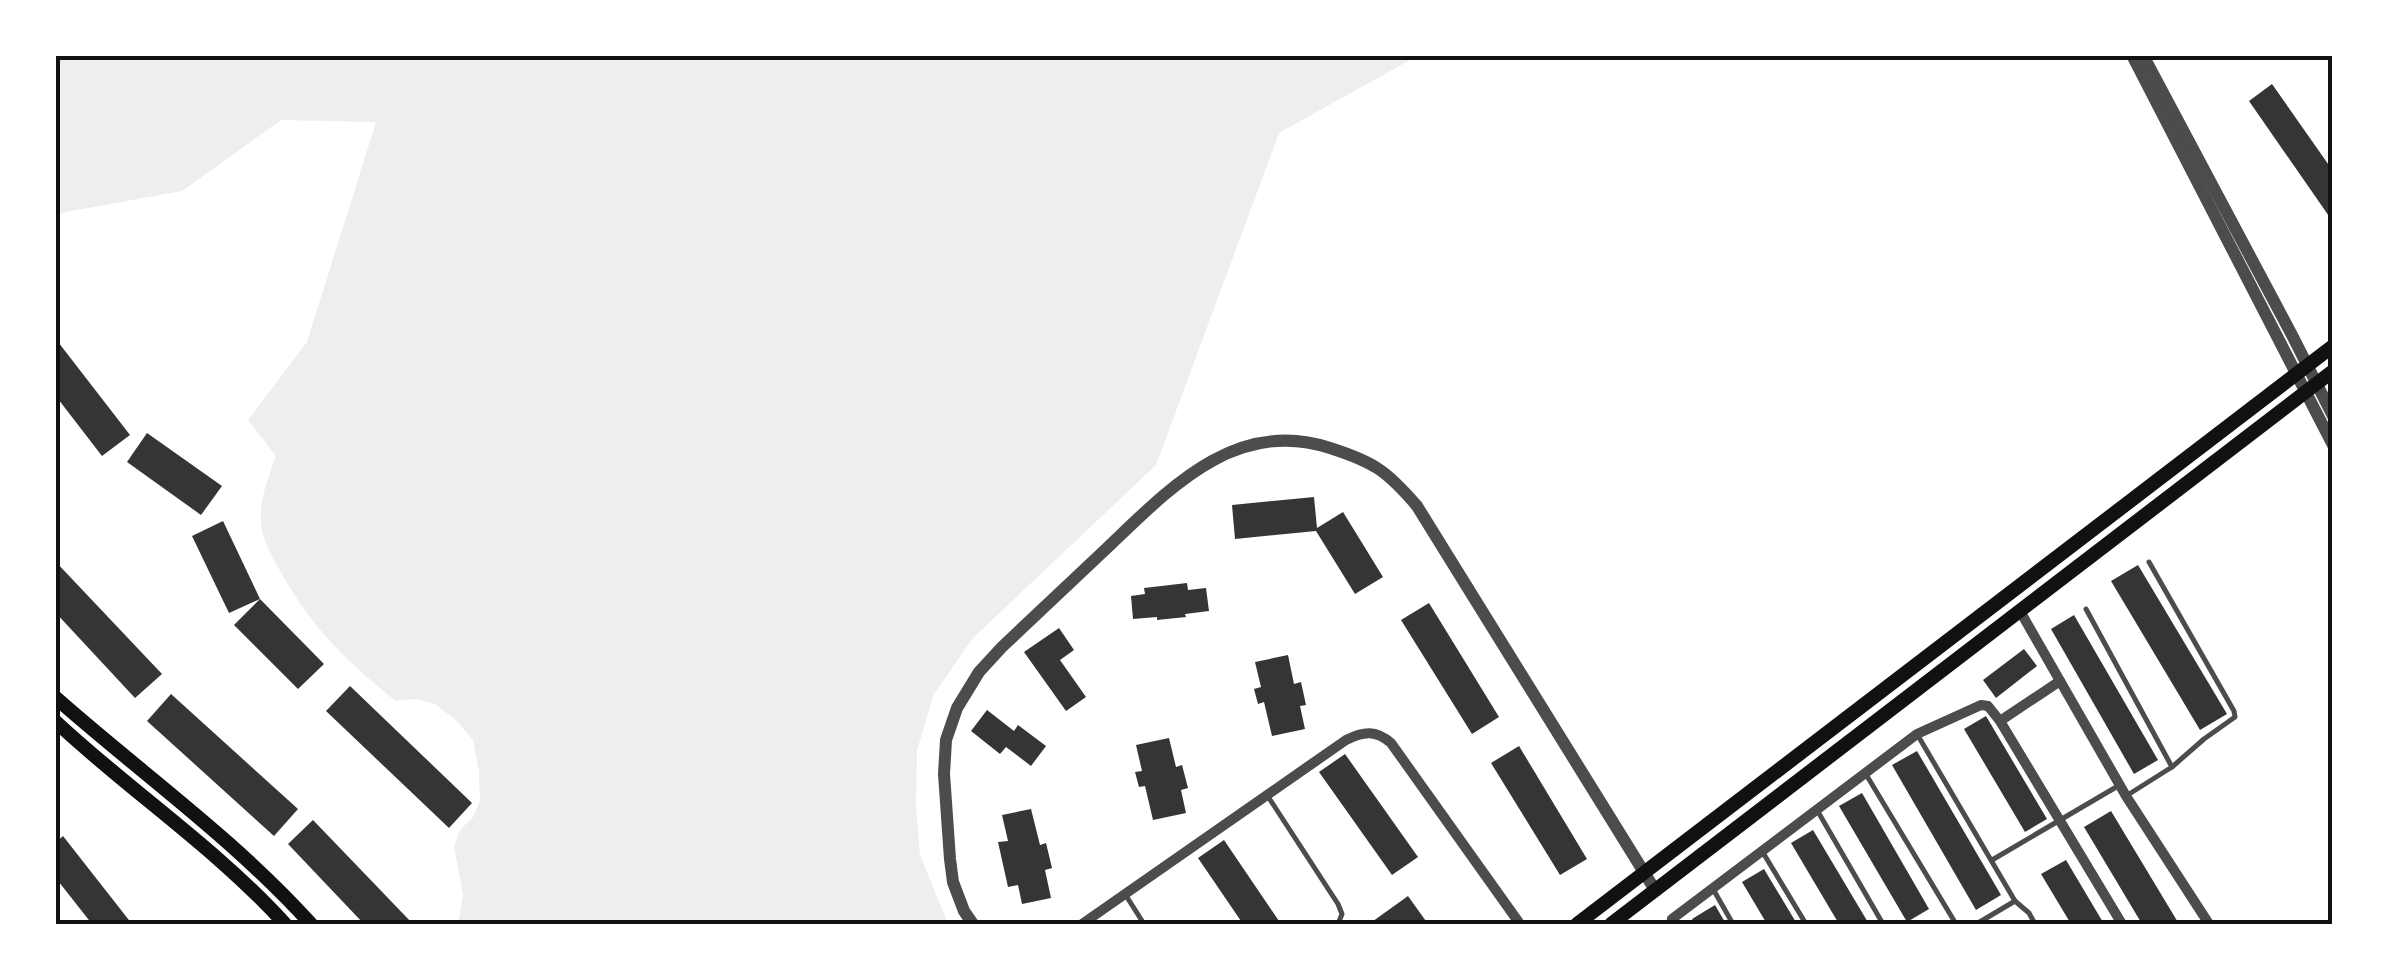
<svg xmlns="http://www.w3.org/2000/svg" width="2388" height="979" viewBox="0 0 2388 979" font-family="Raleway,sans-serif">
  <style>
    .green { fill: #eee }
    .building { fill: #353535 }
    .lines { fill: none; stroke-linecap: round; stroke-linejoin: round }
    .service { stroke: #4c4c4c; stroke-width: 5 }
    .minor { stroke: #4c4c4c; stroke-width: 10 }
    .tertiary { stroke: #4c4c4c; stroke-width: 12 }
    .secondary { stroke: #111; stroke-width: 14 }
    .neatline { fill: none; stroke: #111; stroke-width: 4 }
  </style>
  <rect width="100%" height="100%" fill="#fff"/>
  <!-- green -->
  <path class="green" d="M55 55H1419L1279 133 1156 465 973 638 934 694 917 750 916 806 920 855 948 924H458L463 895 454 846 460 830 473 817 480 801 479 772 473 740 457 721 435 704 415 699 396 701C348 663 312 628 282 574 274 560 262 541 261 524 259 500 268 478 276 456L248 420 307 342 376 122 281 120 182 191 55 214Z"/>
  <!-- building -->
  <g class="building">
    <polygon points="2272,84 2333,171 2333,222 2249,101"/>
    <polygon points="55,338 130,435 102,456 55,395"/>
    <polygon points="147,433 222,486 201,515 127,462"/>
    <polygon points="1314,497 1317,528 1343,512 1383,577 1355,594 1316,531 1235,539 1232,505"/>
    <polygon points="223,521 260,599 229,613 192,536"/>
    <polygon points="55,561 162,674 135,698 55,612"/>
    <polygon points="2138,565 2227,714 2200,730 2111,581"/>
    <polygon points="1187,583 1188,590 1206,588 1209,611 1185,614 1186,617 1157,620 1157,617 1133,619 1131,596 1145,594 1144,588"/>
    <polygon points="260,599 324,664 298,689 234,625"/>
    <polygon points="1429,603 1499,717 1472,734 1401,620"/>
    <polygon points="2074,615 2158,760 2134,774 2051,629"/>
    <polygon points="1059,628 1074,650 1060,660 1086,697 1066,711 1024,652"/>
    <polygon points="2024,649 2037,666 1996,698 1983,680"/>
    <polygon points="1288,655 1294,684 1301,682 1306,705 1300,706 1305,729 1272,736 1264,702 1258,704 1254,689 1261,687 1255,662"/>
    <polygon points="350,686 472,803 449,828 326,711"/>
    <polygon points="171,694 298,809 274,836 147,721"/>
    <polygon points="987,710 1014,731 1018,725 1046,746 1031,766 1006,747 1000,754 971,731"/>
    <polygon points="1986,716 2047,819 2025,832 1964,729"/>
    <polygon points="1169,738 1176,767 1182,765 1188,788 1181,790 1186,813 1153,820 1145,786 1139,787 1135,772 1142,771 1136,745"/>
    <polygon points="1519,746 1587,859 1560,875 1491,763"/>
    <polygon points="1917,751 2001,895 1976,910 1892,765"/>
    <polygon points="1345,754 1418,857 1392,875 1319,772"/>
    <polygon points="1862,793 1929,909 1907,922 1839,806"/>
    <polygon points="1031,809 1040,845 1046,843 1052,868 1045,870 1051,898 1022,904 1018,885 1008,887 998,842 1008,841 1002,815"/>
    <polygon points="2111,811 2179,924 2142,924 2084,827"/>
    <polygon points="313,820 413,924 364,924 288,844"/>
    <polygon points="1813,830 1869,924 1839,924 1791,843"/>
    <polygon points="63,836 132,924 92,924 55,877 55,843"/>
    <polygon points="1224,840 1281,924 1243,924 1198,858"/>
    <polygon points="2066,860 2104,924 2071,924 2041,874"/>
    <polygon points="1764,869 1797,924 1767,924 1742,882"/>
    <polygon points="1408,896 1428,924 1369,924"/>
    <polygon points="1715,905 1726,924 1695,924 1692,919"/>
  </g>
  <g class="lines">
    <!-- service -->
    <g class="service">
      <polyline points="2086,609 2172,767"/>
      <polyline points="1917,734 2015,901 2029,913 2035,924"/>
      <polyline points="1867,776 1956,924"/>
      <polyline points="2126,796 2172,767 2204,739 2235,717 2234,711 2149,562"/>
      <polyline points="1269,798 1338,904 1342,914 1338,924"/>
      <polyline points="1817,810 1883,924"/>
      <polyline points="1762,851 1806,924"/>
      <polyline points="1992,860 2118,786"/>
      <polyline points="1713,889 1733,924"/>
      <polyline points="1125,894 1144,924"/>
      <polyline points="1978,923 2015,901"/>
    </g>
    <!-- minor -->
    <g class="minor">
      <polyline points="2020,611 2126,796 2209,924"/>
      <polyline points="2060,681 2000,721 2122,924"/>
      <path d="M1082 924 1346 740C1364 731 1376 730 1391 743L1520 924"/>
      <polyline points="1675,924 1672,919 1917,734 1981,705 1988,706 2000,721"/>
    </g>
    <!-- tertiary -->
    <g class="tertiary">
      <polyline points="2132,55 2333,445"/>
      <polyline points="2143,55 2293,337 2333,416"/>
      <path d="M973 924 964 911 953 882 950 859 944 774 946 740 957 708 979 672 1002 647C1037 614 1072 581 1107 548 1170 488 1236 417 1330 448 1374 462 1387 471 1417 506L1655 890"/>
    </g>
    <!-- secondary -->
    <g class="secondary">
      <path d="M55 697C142 774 232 837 311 924"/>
      <path d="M55 721C130 791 216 848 285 924"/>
      <polyline points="1577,924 2333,346"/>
      <polyline points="1611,924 2333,371"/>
    </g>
  </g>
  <!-- border -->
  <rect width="2388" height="979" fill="none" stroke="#ffffff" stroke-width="115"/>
  <rect x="58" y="58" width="2272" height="864" class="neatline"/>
</svg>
